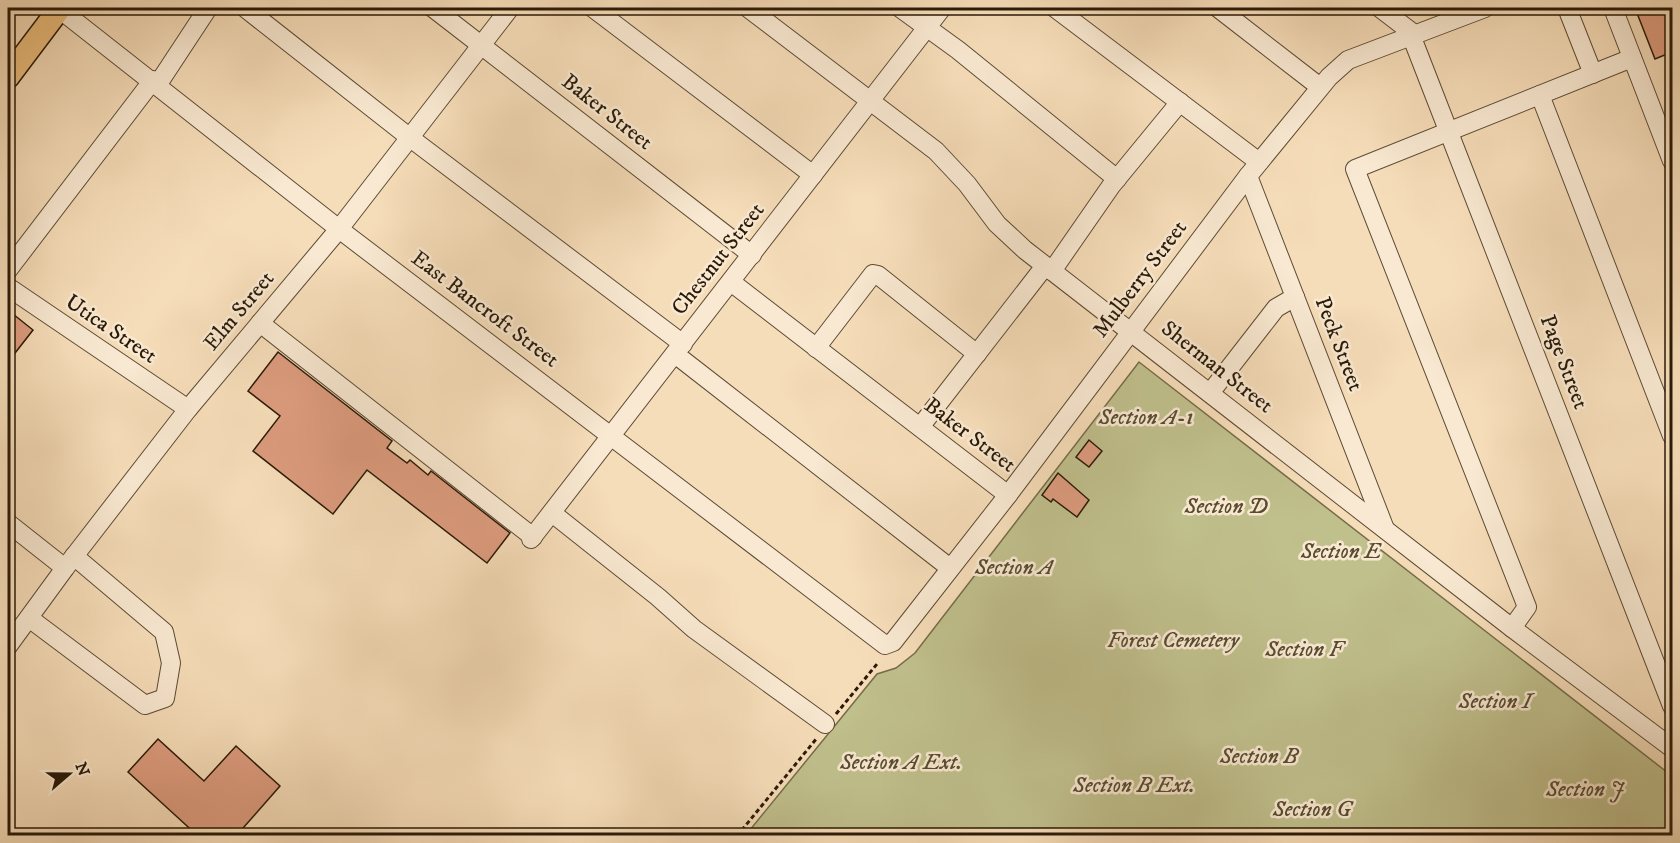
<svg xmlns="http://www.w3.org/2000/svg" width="1680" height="843" viewBox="0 0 1680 843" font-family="'IM FELL DW Pica',serif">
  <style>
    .green { fill: #c0c08d; stroke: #756d4a; stroke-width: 1.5 }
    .building { fill: #dd9c7f; stroke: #2a1a08; stroke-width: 1.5 }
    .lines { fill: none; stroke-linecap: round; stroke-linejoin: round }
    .minor-casing { stroke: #5d4b34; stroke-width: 20 }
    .major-casing { stroke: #2a1a08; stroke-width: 25 }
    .path { stroke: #2a1a08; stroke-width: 3; stroke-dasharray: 4.5 3; stroke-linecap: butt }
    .minor { stroke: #f9e9d2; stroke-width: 18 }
    .major { stroke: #ebbe7c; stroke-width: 22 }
    .labels { text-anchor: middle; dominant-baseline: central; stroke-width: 5; stroke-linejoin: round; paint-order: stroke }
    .street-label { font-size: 22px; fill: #2a1a08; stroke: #f9e9d2 }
    .park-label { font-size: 22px; font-style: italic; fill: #574c30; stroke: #f9e9d2 }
  </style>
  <rect width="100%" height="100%" fill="#f6ddb9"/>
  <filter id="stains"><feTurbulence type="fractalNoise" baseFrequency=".00333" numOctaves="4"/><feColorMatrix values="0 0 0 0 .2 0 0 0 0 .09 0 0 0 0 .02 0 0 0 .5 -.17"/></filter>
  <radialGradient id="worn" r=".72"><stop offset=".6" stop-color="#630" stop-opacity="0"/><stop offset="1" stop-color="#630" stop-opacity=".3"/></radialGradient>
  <!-- green -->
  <polygon class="green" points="1139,362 1672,776 1672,835 745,836 877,674 896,668 915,653"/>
  <!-- building -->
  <g class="building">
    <polygon points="1635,8 1672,8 1672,52 1655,59"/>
    <polygon points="8,310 33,330 8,362"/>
    <polygon points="278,352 392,441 387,448 407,463 410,460 428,475 431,471 510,533 487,563 367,470 333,514 253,451 280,416 248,391"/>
    <polygon points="1089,440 1102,451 1089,467 1076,457"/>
    <polygon points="1058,473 1089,500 1077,517 1053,499 1051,502 1042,495"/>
    <polygon points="158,739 204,781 236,746 280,786 236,836 198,836 128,772"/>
  </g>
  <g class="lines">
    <defs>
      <g id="minor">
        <polyline points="58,8 339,229 885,645 893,642 1008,495 1248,176 1329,77 1348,60 1485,8"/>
        <polyline points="245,8 409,137 683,344"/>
        <polyline points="433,8 752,255"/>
        <polyline points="593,8 813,175"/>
        <polyline points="748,8 936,151 967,184 997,224 1025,250 1512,628 1672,748"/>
        <polyline points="900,8 958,50 1117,179"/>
        <polyline points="1055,8 1259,162"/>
        <polyline points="1218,8 1320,87"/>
        <polyline points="1380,8 1414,34"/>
        <polyline points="1567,8 1593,74"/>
        <polyline points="1613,8 1672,161"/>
        <polyline points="1411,35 1672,706"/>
        <polyline points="158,84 208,8"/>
        <polyline points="1540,95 1672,436"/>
        <polyline points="1248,176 1385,529"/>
        <polyline points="8,270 153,80"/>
        <polyline points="1052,271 1111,186 1180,102"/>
        <polyline points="731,282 1008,495"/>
        <polyline points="8,287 188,409"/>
        <polyline points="260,323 533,537"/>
        <polyline points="816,348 873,274 878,275 977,354"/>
        <polyline points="675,354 950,568"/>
        <polyline points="1210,393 1276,308 1295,297"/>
        <polyline points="920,427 1045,266"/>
        <polyline points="552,513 658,597 694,629 825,724"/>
        <polyline points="8,523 65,568"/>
        <polyline points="531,539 942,8"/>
        <polyline points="29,618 145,705 165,698 171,663 164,632 74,556"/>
        <polyline points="1512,628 1527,607 1355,169 1632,58"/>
        <polyline points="8,646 65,568 188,409 339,229 510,8"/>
      </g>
      <polyline id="major" points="8,77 60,8"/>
    </defs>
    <!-- minor casing -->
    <use href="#minor" class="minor-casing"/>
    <!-- major casing -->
    <use href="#major" class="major-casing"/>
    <!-- path -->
    <g class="path">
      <polyline points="836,714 877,664"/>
      <polyline points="737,836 817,738"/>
    </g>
    <!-- minor -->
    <use href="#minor" class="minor"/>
    <!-- major -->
    <use href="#major" class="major"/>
  </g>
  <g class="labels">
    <!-- street labels -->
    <g class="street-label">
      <text transform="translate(607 112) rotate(38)">Baker Street</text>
      <text transform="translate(718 259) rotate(-52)">Chestnut Street</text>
      <text transform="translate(1140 279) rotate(-53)">Mulberry Street</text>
      <text transform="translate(485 309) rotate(37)">East Bancroft Street</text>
      <text transform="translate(239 311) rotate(-50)">Elm Street</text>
      <text transform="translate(111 329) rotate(34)">Utica Street</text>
      <text transform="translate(1339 344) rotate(69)">Peck Street</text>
      <text transform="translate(1564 362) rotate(69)">Page Street</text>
      <text transform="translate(1217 367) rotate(38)">Sherman Street</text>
      <text transform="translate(970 435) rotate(37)">Baker Street</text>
    </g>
    <!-- park labels -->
    <g class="park-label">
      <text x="1146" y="417">Section A-1</text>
      <text x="1226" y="506">Section D</text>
      <text x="1341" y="551">Section E</text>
      <text x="1014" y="567">Section A</text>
      <text x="1173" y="640">Forest Cemetery</text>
      <text x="1304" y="649">Section F</text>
      <text x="1495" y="701">Section I</text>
      <text x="1259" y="756">Section B</text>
      <text x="901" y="762">Section A Ext.</text>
      <text x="1134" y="785">Section B Ext.</text>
      <text x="1585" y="789">Section J</text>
      <text x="1312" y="809">Section G</text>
    </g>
  </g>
  <!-- margin -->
  <rect width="1680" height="843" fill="none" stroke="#f6ddb9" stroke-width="30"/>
  <rect x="9" y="9" width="1662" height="825" fill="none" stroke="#2a1a08" stroke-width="3"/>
  <rect x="15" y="15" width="1650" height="813" fill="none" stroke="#2a1a08" stroke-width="1.5"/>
  <!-- north arrow -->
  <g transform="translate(69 774) rotate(70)" stroke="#f9e9d2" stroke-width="4.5" paint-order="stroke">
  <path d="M0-4.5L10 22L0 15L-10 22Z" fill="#2a1a08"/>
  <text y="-9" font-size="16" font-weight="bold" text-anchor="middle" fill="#2a1a08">N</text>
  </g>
  <rect width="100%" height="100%" filter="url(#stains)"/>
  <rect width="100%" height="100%" fill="url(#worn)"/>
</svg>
